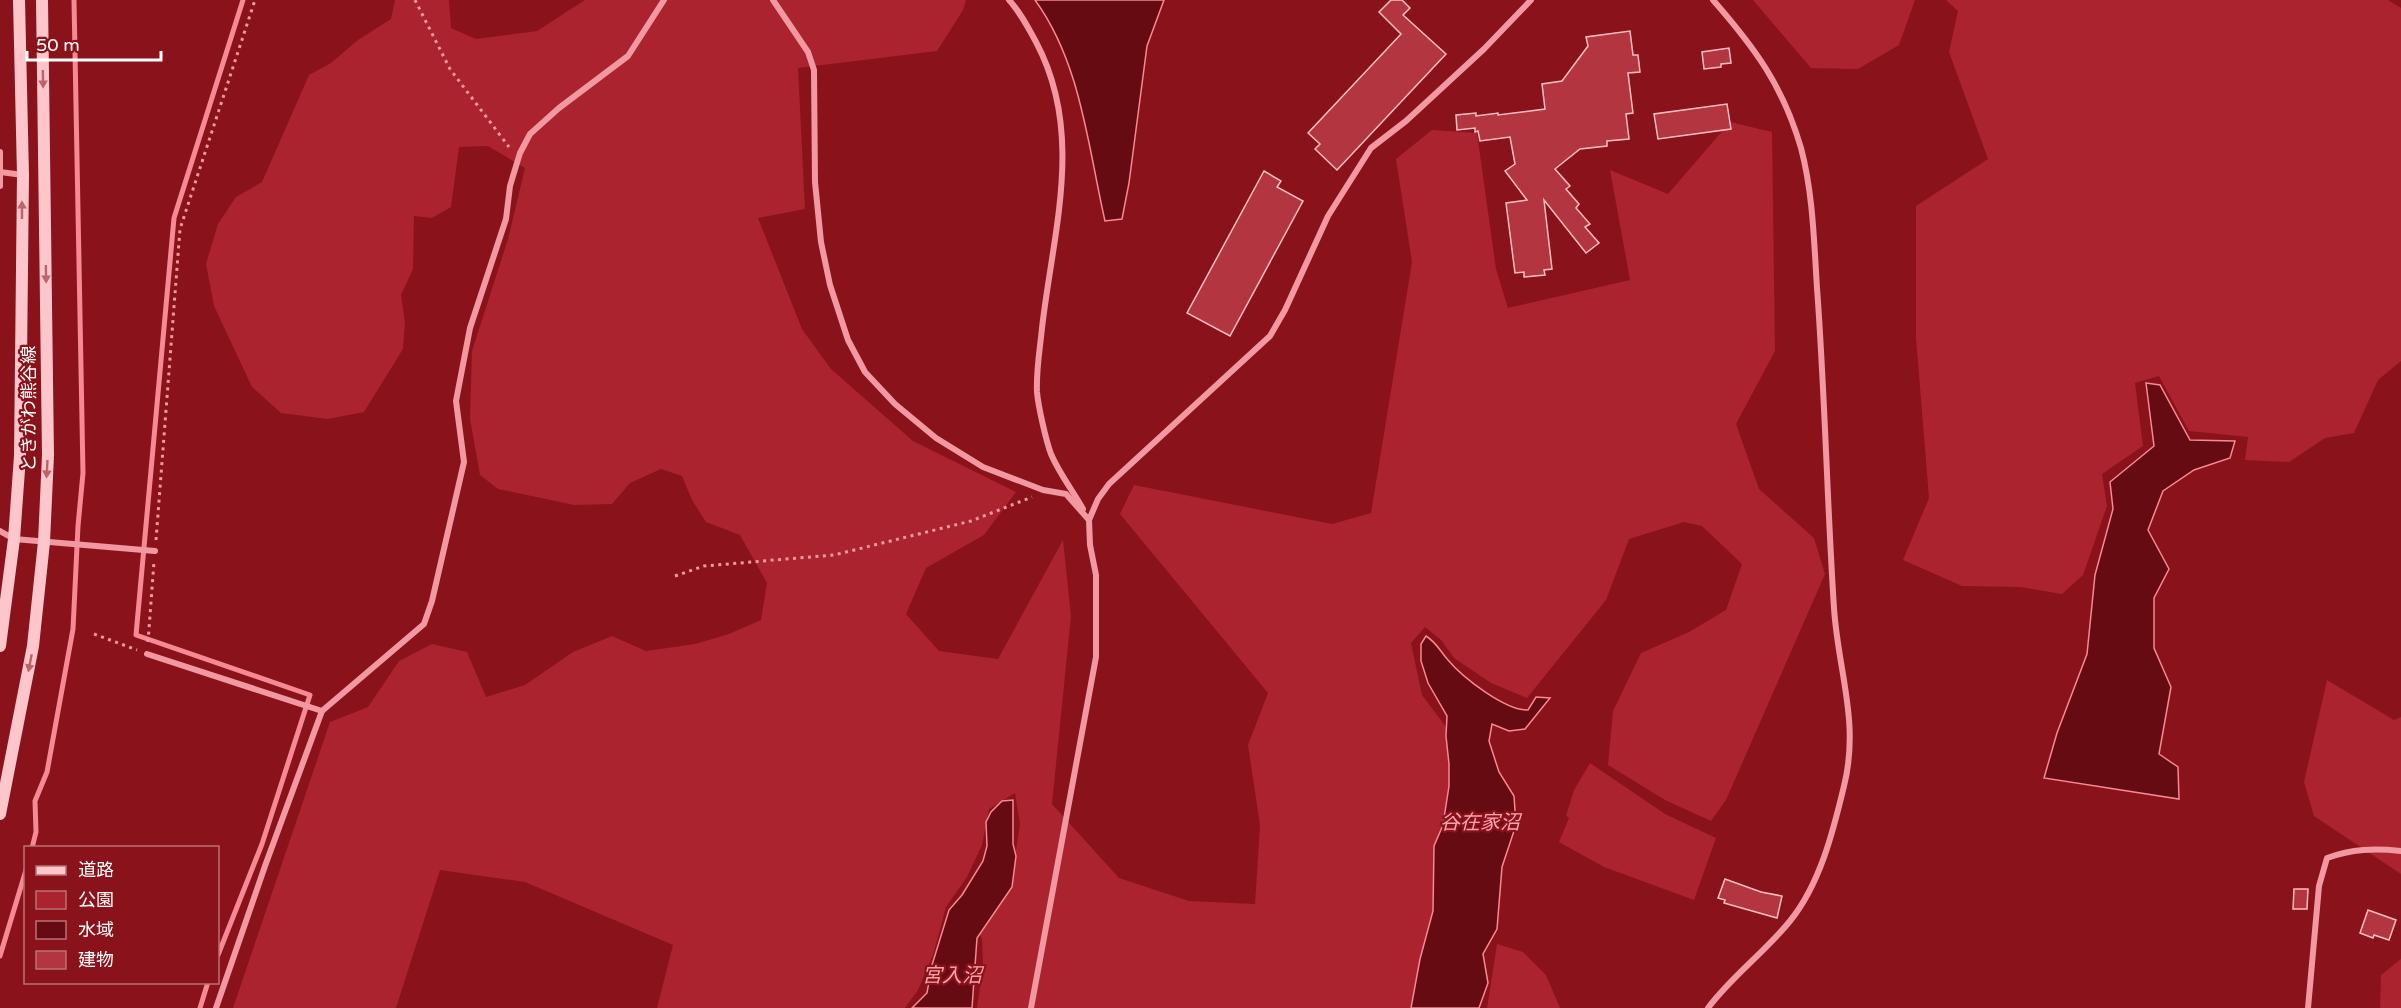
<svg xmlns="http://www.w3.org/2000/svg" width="2401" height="1008" viewBox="0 0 2401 1008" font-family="'Varela Round','Noto Sans JP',sans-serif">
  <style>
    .green { fill: #aa232f }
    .water { fill: #660b11; stroke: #f58994; stroke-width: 1.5 }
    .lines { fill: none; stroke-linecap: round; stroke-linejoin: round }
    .stream { stroke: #f58994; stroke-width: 5 }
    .building { fill: #b23540; stroke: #fcbfc4; stroke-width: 1.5 }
    .path { stroke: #f198a0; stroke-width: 3; stroke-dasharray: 3 4.5; stroke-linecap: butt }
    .minor { stroke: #f198a0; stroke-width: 6 }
    .secondary { stroke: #fcc6ca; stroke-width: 12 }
    .oneway { fill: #bd636a }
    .labels { text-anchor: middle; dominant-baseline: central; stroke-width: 4.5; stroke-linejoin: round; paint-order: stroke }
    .street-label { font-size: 18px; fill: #fff; stroke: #8a121b }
    .water-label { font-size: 20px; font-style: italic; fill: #f8a4ac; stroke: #8a121b }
  </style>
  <rect width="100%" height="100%" fill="#8a121b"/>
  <!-- green -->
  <g class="green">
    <polygon points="395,0 449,0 451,28 476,39 537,31 585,0 966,0 963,10 937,51 798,68 805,209 758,218 802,329 831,369 913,441 1016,492 984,535 926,568 906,614 939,651 998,659 1063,540 1071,616 1052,804 1119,878 1189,901 1255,904 1260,825 1248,745 1268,693 1120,514 1134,485 1332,524 1371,513 1412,262 1396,159 1432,130 1477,133 1496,269 1508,308 1630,280 1610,170 1668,194 1730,122 1772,132 1775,351 1736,424 1759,489 1814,538 1825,574 1726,800 1711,821 1665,800 1608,765 1613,711 1641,653 1689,632 1726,610 1742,564 1702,526 1684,522 1629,539 1606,600 1527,698 1491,683 1454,658 1441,640 1425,627 1411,643 1422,695 1449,731 1454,770 1426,1008 977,1008 983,967 982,939 972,919 1015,857 1020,824 1015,793 989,809 982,845 967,877 946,907 933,955 918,990 905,1008 657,1008 673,945 525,882 440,870 396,1008 233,1008 330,722 368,707 399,661 432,644 467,652 486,697 525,685 573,652 612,636 646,651 695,644 729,634 761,620 767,583 740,535 706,522 692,500 682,476 661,469 630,483 612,504 574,505 498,489 480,475 470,419 472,351 508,239 525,168 488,146 459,147 451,207 432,218 414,216 413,269 401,295 405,322 403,349 364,412 328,419 281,413 252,387 214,306 206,264 218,224 236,197 262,182 309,75 331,63 358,40 391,19"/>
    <polygon points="1753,0 1915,0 1899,45 1858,69 1811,68"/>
    <polygon points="1946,0 2388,0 2401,8 2401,361 2378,380 2354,433 2325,438 2289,462 2245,460 2248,437 2189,431 2159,376 2135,383 2143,446 2102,474 2107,506 2083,575 2062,594 2020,587 1962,586 1903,560 1929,498 1916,338 1916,206 1988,159 1949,52 1958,11"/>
    <polygon points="2327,680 2394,720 2401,717 2401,874 2314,816 2304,782"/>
    <polygon points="1590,763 1665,814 1716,838 1694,900 1604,867 1559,842 1569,818 1566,816 1574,790"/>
    <polygon points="1497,944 1523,952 1546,975 1560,1008 1487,1008"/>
    <polygon points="2401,959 2401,1008 2380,1008 2381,975"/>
  </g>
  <!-- water -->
  <g class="water">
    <path d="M1035 0H1164L1147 46 1129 183 1122 219 1105 221C1088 147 1081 63 1035 0Z"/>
    <polygon points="2146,383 2160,385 2190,440 2235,441 2230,458 2194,470 2163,491 2148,530 2169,569 2154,598 2154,648 2171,687 2159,754 2178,767 2179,799 2044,778 2057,733 2087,654 2095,575 2113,509 2110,482 2154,446"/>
    <path d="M1426 636C1437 643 1440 651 1448 660 1463 678 1506 711 1528 710L1536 697 1550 698 1525 729 1509 731 1492 724 1489 741 1499 772 1514 796 1516 825 1502 867 1497 929 1483 954 1488 983 1479 1008H1411L1420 959 1433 911 1434 846 1443 825 1449 786V764L1446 736 1447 716 1428 683 1421 661V644Z"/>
    <polygon points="1013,800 1013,844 1016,856 1012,887 977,938 972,1008 912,1008 927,993 932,965 949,910 962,895 983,861 987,846 986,822 991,812 1002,801"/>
  </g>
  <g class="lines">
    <!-- stream -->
    <g class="stream">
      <polyline points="32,848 36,832 35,801 47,772 73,629 78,526 83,473 74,0"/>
      <polyline points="218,955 262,844 310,695 136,635 174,218 243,0"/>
      <polyline points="0,956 26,870"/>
      <polyline points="200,1008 208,982"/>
    </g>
  </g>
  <!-- building -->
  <g class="building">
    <polygon points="1391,0 1402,0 1410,8 1403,15 1446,54 1337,170 1315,149 1320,144 1308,133 1401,34 1379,12"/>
    <polygon points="1630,31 1633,55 1638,55 1640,72 1628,73 1633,113 1626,114 1629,139 1607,141 1607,146 1580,149 1555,169 1570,186 1566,189 1579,204 1576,208 1590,224 1585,227 1599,243 1586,253 1544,200 1552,269 1544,270 1545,275 1524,277 1524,272 1515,273 1506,203 1527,200 1505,171 1515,164 1510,137 1480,141 1478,131 1475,132 1475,128 1457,130 1456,115 1476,113 1476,116 1498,113 1498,115 1545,109 1542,84 1562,81 1588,46 1586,37"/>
    <polygon points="1729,48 1731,63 1721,64 1721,67 1704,69 1702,52"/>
    <polygon points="1727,104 1731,129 1658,139 1654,114"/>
    <polygon points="1264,171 1281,181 1277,187 1303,201 1230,336 1187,313"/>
    <polygon points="1725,879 1761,892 1782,896 1777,918 1724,903 1725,900 1718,898"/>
    <polygon points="2294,889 2308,889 2307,909 2293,909"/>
    <polygon points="2368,910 2396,920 2389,940 2374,935 2373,938 2360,933"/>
  </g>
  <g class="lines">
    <!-- path -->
    <g class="path">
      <polyline points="415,0 450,69 509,147"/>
      <polyline points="156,540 180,229 255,0"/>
      <polyline points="675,576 704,566 834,555 971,521 1032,497"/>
      <polyline points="94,634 137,650"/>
      <polyline points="148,642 154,562"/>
    </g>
    <!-- minor -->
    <g class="minor">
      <polyline points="773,0 808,52 814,70 815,182 821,242 830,285 848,340 865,372 895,404 936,438 983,467 1043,490 1066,494 1089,520"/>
      <path d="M1009 0C1020 12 1028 27 1036 42 1085 134 1053 231 1042 328 1040 349 1036 370 1037 392 1038 405 1046 441 1051 454 1059 473 1073 491 1083 509"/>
      <polyline points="0,152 0,186"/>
      <polyline points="0,172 23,175"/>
      <polyline points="0,531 14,539 155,551"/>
      <polyline points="147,654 322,711"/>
      <polyline points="216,1008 265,866 322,711 424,624 432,601 464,462 456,401 470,328 506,219 510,186 520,153 530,134 559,108 628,56 664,0"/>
      <polyline points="1031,1008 1096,657 1096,575 1090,545 1089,520 1098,499 1109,484 1270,336 1285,310 1328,216 1371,148 1406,121 1484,49 1531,0"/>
      <path d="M1708 1008C1732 976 1765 952 1790 921 1820 884 1833 832 1844 786 1860 722 1838 671 1834 608 1827 502 1825 395 1817 288 1814 242 1813 193 1801 148 1783 86 1755 48 1713 0"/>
      <path d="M2308 1008 2319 886 2327 858C2352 849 2374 848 2401 851"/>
    </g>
    <!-- secondary -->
    <g class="secondary">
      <polyline points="0,646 14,539 20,456 23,175 19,0"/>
      <polyline points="0,814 33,646 44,542 48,455 42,0"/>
    </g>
  </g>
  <!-- one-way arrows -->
  <defs><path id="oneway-solid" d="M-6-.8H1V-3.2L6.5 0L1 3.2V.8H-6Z" transform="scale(1.5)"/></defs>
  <g class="oneway">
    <use href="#oneway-solid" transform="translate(43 79) rotate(89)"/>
    <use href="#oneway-solid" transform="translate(22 210) rotate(-90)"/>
    <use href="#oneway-solid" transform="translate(46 274) rotate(89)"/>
    <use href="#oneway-solid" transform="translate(47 469) rotate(93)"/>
    <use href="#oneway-solid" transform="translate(30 663) rotate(101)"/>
  </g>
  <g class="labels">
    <!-- street labels -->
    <g class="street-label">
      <text transform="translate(29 409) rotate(-90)">ときがわ熊谷線</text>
    </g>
    <!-- water labels -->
    <g class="water-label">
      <text x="1480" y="823">谷在家沼</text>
      <text x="952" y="976">宮入沼</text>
    </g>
  </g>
  <!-- legend -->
  <rect x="24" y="846" width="195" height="138" fill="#8a121b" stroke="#b97176" stroke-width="1.5"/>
  <rect x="36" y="866" width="30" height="9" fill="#fcc6ca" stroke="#b97176" stroke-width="1.5"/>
  <text x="78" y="876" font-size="18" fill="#ffffff">道路</text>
  <rect x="36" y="891" width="30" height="18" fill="#aa232f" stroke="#b97176" stroke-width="1.5"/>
  <text x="78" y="906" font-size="18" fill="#ffffff">公園</text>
  <rect x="36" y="921" width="30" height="18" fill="#660b11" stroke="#b97176" stroke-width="1.5"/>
  <text x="78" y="936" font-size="18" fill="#ffffff">水域</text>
  <rect x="36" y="951" width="30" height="18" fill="#b23540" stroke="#b97176" stroke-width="1.5"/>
  <text x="78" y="966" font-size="18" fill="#ffffff">建物</text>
  <!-- scale -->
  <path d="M27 51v9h134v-9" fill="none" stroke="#ffffff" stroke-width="3"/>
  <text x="36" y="51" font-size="18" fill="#ffffff" stroke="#8a121b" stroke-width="4.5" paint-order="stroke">50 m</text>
</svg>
